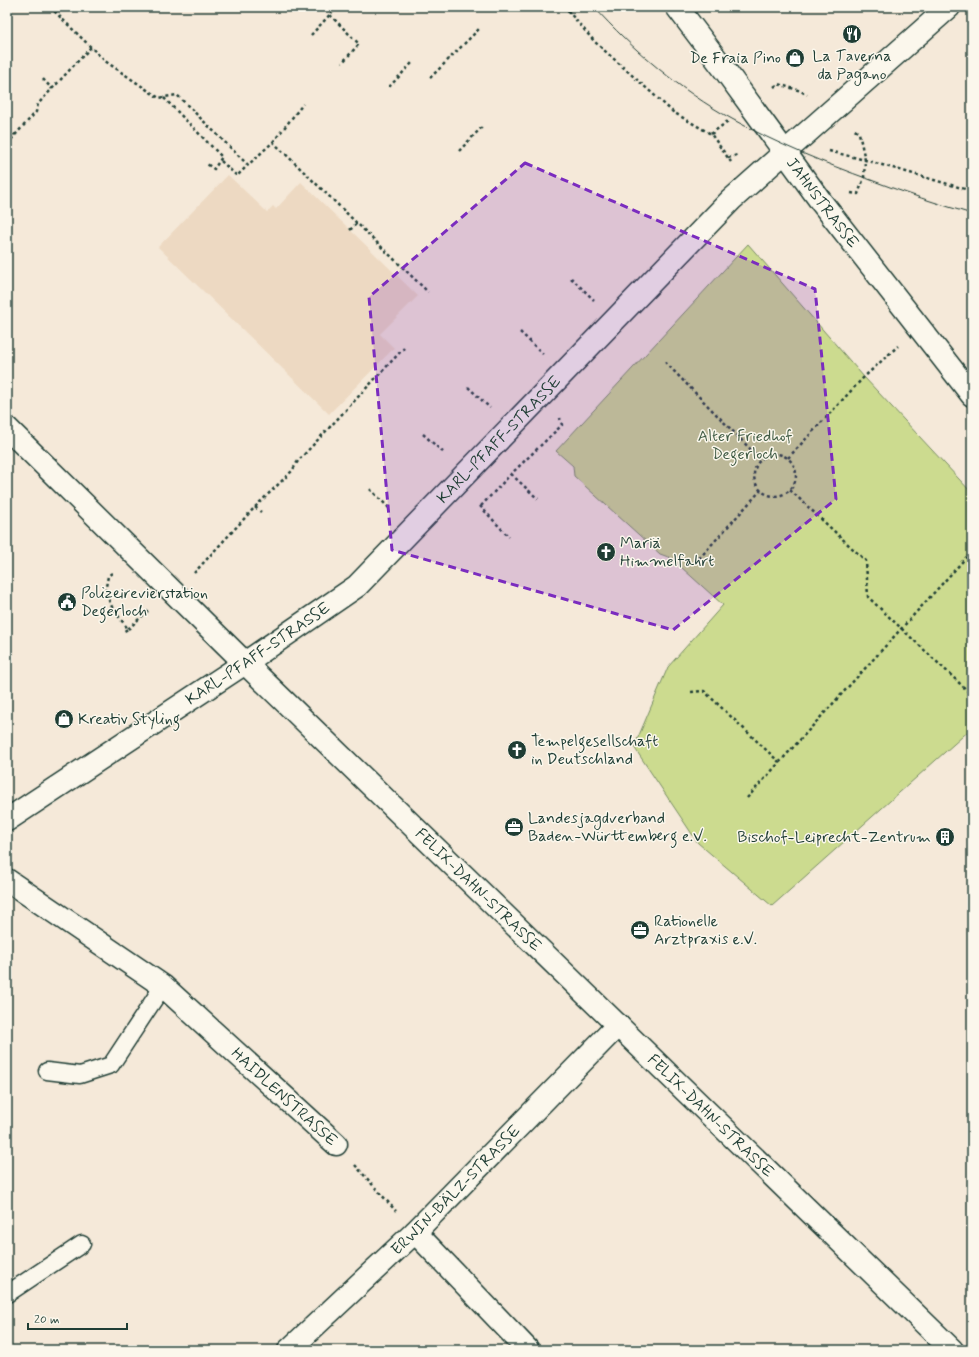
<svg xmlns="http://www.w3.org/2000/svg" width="979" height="1357" viewBox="0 0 979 1357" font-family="Mynerve,sans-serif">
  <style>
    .built { fill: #edd9c2 }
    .green { fill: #ccdb8f; stroke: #768c62 }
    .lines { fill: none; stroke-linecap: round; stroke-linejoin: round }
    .service-casing { stroke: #1f3d34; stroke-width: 19 }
    .minor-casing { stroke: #1f3d34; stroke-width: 25 }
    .tertiary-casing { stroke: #1f3d34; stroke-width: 25 }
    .secondary-casing { stroke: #1f3d34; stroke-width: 25 }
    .path { stroke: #1f3d34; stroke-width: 2.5; stroke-dasharray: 3 3; stroke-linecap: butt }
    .service { stroke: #fbf7ec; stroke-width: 16 }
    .minor { stroke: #fbf7ec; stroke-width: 22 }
    .tertiary { stroke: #fbf7ec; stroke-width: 22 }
    .secondary { stroke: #fbf7ec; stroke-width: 22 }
    .tram { stroke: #1f3d34; stroke-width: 1 }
    .marked { fill: #7b2cbf; fill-opacity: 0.2; stroke: #7b2cbf; stroke-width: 3; stroke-dasharray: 8 5; stroke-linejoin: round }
    .labels { text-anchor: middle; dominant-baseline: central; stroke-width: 3; stroke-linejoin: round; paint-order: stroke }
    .poi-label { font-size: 16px; fill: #1f3d34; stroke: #fbf7ec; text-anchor: start }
    .street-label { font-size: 16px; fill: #1f3d34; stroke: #fbf7ec }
    .park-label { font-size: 16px; fill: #425d46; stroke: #fbf7ec }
  </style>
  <rect width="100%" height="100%" fill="#f5e9d9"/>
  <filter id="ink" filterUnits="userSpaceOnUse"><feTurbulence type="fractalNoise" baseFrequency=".025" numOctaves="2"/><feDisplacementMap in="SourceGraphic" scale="8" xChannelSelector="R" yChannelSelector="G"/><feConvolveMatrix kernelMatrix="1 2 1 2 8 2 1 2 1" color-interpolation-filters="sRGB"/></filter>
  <g filter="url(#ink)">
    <!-- built -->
    <polygon class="built" points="228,175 267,212 273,206 276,209 301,182 418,296 380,334 394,348 329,414 158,247"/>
    <!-- green -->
    <polygon class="green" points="748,244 864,377 972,493 972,728 772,906 698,843 634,747 668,667 723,605 671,558 660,554 574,476 573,466 556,451"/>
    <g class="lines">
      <defs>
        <g id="service">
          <polyline points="47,1071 80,1075 111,1065 163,986"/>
          <polyline points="7,1294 82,1244"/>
        </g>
        <g id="minor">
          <path id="s1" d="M7 428 245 663 952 1350"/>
          <path id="s2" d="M7 820 245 663 357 586 731 200 785 152"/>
          <path id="s3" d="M7 880 163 986 336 1144"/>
          <polyline points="415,1232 528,1350"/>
          <path id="s4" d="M289 1350 415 1232 618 1025"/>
        </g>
        <polyline id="tertiary" points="785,152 949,7"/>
        <g id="secondary">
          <path id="s5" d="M677 7 727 73 822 203 972 395"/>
        </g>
      </defs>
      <!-- service casing -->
      <use href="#service" class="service-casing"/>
      <!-- minor casing -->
      <use href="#minor" class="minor-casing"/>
      <!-- tertiary casing -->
      <use href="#tertiary" class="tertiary-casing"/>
      <!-- secondary casing -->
      <use href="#secondary" class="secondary-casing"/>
      <!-- path -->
      <g class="path">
        <polyline points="50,7 105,61 159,98 177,95 248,165 273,142 428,292"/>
        <polyline points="563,7 568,11 595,42 673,112 711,134 731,162"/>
        <polyline points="568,11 573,7"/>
        <polyline points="330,15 359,44 342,63"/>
        <polyline points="311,35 337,7"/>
        <polyline points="430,78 479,29"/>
        <polyline points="43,79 52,89"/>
        <polyline points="389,87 413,62"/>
        <polyline points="774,87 778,84 801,91 807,95"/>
        <polyline points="164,98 222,157 214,169 207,164"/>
        <polyline points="9,130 15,135"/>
        <polyline points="711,134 728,121"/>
        <polyline points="273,142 303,104"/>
        <polyline points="7,144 36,112 38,104 91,47"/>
        <polyline points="459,151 482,127"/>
        <polyline points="829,151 865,160 972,191"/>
        <polyline points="728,158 737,155"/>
        <polyline points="221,161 237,176 248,165"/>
        <polyline points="851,193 858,194 864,178 865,160 859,133 853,129"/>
        <polyline points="350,230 357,223"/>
        <polyline points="571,278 594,300"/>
        <polyline points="520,332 543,354"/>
        <polyline points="665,362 761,460"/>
        <polyline points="468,387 490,408"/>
        <polyline points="423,434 445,454"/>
        <circle cx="775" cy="475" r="21"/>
        <polyline points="788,458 864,377 898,346"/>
        <polyline points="511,474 538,499"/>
        <polyline points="370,489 391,510"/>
        <polyline points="790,490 866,561 868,597 972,695"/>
        <polyline points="480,506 509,537"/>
        <polyline points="481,506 511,474 562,425 560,418"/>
        <polyline points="255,507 261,512"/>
        <polyline points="695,563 761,490"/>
        <polyline points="112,573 108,576 105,592 113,609 128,629 124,631"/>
        <polyline points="194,573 255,507 292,471 298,461 404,348"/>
        <polyline points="128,629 150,609"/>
        <polyline points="691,692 704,691 779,762"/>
        <polyline points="747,798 972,551"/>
        <polyline points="355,1165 396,1211"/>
      </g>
      <!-- service -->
      <use href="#service" class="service"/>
      <!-- minor -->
      <use href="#minor" class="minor"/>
      <!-- tertiary -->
      <use href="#tertiary" class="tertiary"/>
      <!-- secondary -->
      <use href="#secondary" class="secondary"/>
      <!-- tram -->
      <path class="tram" d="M594 7C633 50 681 91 732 119 777 144 824 163 871 180 905 193 938 204 972 214"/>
    </g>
  </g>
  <!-- marked area -->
  <path class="marked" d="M525 163 815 289 836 499 673 630 392 550 369 297Z"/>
  <!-- icons -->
  <defs>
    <symbol id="restaurant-disc" viewBox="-11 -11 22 22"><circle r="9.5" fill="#1f3d34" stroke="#fbf7ec"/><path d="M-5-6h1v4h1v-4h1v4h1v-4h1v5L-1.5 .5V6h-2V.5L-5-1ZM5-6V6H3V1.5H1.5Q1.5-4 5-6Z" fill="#fff"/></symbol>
    <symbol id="shop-disc" viewBox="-11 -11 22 22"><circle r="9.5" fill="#1f3d34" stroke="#fbf7ec"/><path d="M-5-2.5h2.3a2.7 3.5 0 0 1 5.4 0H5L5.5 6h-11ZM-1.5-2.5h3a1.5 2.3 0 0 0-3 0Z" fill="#fff"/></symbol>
    <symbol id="church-disc" viewBox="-11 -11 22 22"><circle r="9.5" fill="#1f3d34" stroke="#fbf7ec"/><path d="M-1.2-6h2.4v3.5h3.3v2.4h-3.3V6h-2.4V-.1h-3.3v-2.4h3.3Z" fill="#fff"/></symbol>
    <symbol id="civic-disc" viewBox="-11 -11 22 22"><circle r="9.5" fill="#1f3d34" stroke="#fbf7ec"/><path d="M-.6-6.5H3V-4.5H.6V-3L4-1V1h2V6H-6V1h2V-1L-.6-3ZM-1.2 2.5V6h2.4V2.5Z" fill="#fff"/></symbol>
    <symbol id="office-disc" viewBox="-11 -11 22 22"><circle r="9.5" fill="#1f3d34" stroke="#fbf7ec"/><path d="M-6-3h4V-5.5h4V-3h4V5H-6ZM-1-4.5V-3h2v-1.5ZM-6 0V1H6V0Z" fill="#fff"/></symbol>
    <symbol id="building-disc" viewBox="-11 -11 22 22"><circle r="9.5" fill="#1f3d34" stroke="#fbf7ec"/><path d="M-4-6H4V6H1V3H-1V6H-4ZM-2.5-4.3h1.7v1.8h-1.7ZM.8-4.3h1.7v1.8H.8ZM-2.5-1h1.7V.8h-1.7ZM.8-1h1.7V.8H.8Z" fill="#fff"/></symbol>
  </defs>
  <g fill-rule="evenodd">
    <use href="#restaurant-disc" x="841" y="23" width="22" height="22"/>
    <use href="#shop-disc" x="784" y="47" width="22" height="22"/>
    <use href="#church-disc" x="595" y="541" width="22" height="22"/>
    <use href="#civic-disc" x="56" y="591" width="22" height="22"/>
    <use href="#shop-disc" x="53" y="708" width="22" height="22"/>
    <use href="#church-disc" x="506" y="739" width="22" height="22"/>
    <use href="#office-disc" x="503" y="816" width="22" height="22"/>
    <use href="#building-disc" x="934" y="826" width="22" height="22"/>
    <use href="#office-disc" x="629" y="919" width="22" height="22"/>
  </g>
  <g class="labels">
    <!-- poi labels -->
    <g class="poi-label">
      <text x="852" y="56" text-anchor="middle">La Taverna<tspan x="852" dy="18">da Pagano</tspan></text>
      <text x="781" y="58" text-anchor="end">De Fraia Pino</text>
      <text x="620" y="543">Mariä<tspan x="620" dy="18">Himmelfahrt</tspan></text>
      <text x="81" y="593">Polizeirevierstation<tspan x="81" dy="18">Degerloch</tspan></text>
      <text x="78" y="719">Kreativ Styling</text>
      <text x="531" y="741">Tempelgesellschaft<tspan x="531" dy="18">in Deutschland</tspan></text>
      <text x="528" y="818">Landesjagdverband<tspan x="528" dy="18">Baden-Württemberg e.V.</tspan></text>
      <text x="931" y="837" text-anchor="end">Bischof-Leiprecht-Zentrum</text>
      <text x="654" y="921">Rationelle<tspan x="654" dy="18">Arztpraxis e.V.</tspan></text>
    </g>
    <!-- street labels -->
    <g class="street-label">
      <text stroke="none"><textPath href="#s5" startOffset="244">JAHNSTRASSE</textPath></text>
      <text stroke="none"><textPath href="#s2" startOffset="625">KARL-PFAFF-STRASSE</textPath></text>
      <text stroke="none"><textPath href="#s2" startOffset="301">KARL-PFAFF-STRASSE</textPath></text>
      <text stroke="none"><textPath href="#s1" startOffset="660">FELIX-DAHN-STRASSE</textPath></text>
      <text stroke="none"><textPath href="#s3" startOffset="353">HAIDLENSTRASSE</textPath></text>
      <text stroke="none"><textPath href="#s1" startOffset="984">FELIX-DAHN-STRASSE</textPath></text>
      <text stroke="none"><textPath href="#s4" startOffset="231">ERWIN-BÄLZ-STRASSE</textPath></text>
    </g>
    <!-- park labels -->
    <g class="park-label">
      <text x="745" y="436">Alter Friedhof<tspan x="745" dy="18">Degerloch</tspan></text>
    </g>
  </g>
  <!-- margin -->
  <rect width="979" height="1357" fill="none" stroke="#fbf7ec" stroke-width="24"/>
  <rect x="12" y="12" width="955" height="1333" fill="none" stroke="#1f3d34" stroke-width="1.5" filter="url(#ink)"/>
  <!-- scale -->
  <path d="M28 1323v6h99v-6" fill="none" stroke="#1f3d34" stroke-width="2"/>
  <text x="34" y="1323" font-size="12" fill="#1f3d34" stroke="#fbf7ec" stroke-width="3" paint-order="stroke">20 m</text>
</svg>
